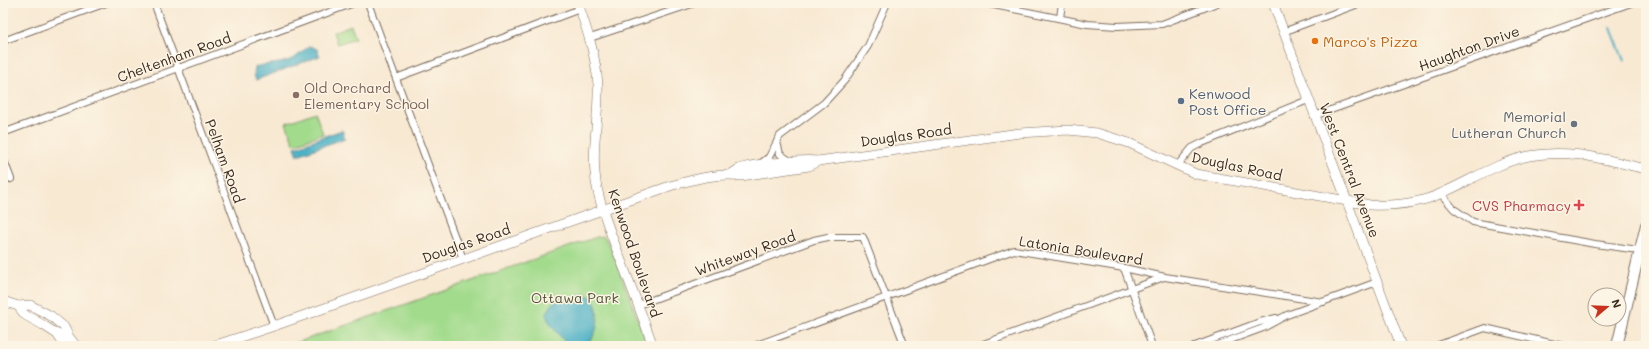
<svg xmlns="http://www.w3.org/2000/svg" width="1649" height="349" viewBox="0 0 1649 349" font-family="Mali,sans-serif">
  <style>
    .green { fill: #a3db8d; stroke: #6f8256 }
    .water { fill: #46afc5; stroke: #406c72 }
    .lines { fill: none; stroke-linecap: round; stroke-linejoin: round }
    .stream { stroke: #46afc5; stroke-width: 2 }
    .street-casing { stroke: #7d6d5d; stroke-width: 8 }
    .secondary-casing { stroke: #7d6d5d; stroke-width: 10 }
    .primary-casing { stroke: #7d6d5d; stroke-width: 12 }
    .street { stroke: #fff; stroke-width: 6 }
    .secondary { stroke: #fff; stroke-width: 9 }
    .primary { stroke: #fff; stroke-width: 10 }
    .food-dot { fill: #e8710a; stroke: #fcf5e5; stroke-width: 1.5 }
    .education-dot { fill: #8d6e63; stroke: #fcf5e5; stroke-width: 1.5 }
    .service-dot { fill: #5c6f8a; stroke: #fcf5e5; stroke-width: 1.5 }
    .worship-dot { fill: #6b7280; stroke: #fcf5e5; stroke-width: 1.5 }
    .health-dot { fill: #e0444e; stroke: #fcf5e5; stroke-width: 1.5 }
    .labels { text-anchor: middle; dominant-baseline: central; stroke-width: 3; stroke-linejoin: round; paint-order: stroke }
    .food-label { font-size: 14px; fill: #c56008; stroke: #fcf5e5; text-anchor: start }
    .street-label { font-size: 14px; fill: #3b2a1e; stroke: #fcf5e5 }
    .education-label { font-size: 14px; fill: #785e54; stroke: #fcf5e5; text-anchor: start }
    .service-label { font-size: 14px; fill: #4e5e75; stroke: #fcf5e5; text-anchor: start }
    .worship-label { font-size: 14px; fill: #5b616d; stroke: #fcf5e5; text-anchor: end }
    .health-label { font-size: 14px; fill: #be3a42; stroke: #fcf5e5; text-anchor: end }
    .park-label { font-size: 14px; fill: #55563a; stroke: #fcf5e5 }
  </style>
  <rect width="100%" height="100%" fill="#fcf5e5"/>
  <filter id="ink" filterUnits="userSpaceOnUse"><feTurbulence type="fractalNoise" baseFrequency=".025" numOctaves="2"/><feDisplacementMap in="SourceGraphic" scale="8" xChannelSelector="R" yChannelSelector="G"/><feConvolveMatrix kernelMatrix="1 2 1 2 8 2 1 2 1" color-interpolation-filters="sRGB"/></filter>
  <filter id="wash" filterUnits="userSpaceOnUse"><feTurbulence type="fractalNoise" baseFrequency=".012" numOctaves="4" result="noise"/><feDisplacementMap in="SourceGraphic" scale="16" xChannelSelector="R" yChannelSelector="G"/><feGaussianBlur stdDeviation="0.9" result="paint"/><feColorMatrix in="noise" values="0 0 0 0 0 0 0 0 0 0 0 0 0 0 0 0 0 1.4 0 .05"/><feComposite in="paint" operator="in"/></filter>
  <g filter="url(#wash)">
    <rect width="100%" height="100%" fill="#f8e9d3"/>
    <!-- green -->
    <g class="green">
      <polygon points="351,25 356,38 337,44 333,32"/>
      <polygon points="315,112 323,134 294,144 286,123"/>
      <polygon points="604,236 611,248 648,346 287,346 597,237"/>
    </g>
    <!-- water -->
    <g class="water">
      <path d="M310 46 317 49 320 56 256 80 254 75 255 67C267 63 280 65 292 59 299 56 303 50 310 46Z"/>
      <polygon points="342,130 345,138 298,155 295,147"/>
      <path d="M584 294C586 295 590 296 592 298 602 310 599 339 584 345 579 347 573 346 568 346 560 335 551 328 546 315L552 304 560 296H564L573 300Z"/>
    </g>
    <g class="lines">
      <!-- stream -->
      <polyline class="stream" points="1611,28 1624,61"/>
    </g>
  </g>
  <g filter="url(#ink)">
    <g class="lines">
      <defs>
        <g id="street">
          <polyline points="154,3 274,326"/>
          <polyline points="368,3 463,259"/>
          <polyline points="984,3 1087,24 1117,26 1162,24 1217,3"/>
          <polyline points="1060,18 1062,3"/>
          <polyline points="1283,32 1361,3"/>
          <polyline points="590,38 695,3"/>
          <polyline points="3,41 106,3"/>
          <polyline points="396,78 580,9"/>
          <polyline points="1314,116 1631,3"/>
          <polyline points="3,133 354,3"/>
          <polyline points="777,142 780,154 790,161"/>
          <polyline points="3,158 11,179"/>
          <polyline points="760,164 769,157 780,136 824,103 844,81 868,46 887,3"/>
          <polyline points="1177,166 1192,148 1202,143 1308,100"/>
          <polyline points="1441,194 1454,209 1473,222 1595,244 1646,251"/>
          <polyline points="1124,268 1152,346"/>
          <polyline points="638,305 814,240 828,237 863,237 905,346"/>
          <polyline points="754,346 1014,250 1124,268 1165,277 1323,302"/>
          <polyline points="978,346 1164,277"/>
          <polyline points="1195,346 1260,322 1276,318"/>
          <polyline points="1214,346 1263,328 1287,315 1377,282"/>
          <polyline points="1436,346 1485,328 1563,346"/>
        </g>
        <g id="secondary">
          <path d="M578 3C587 30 596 56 598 85 599 118 591 150 596 182 601 210 612 237 622 263 633 291 643 318 653 346"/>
          <polyline points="1273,3 1401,346"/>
          <path d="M731 174C733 173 736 171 739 169 752 164 804 159 818 161L1020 133 1068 130 1097 133 1129 143 1196 174 1370 205C1395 206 1419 204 1442 193 1470 181 1498 162 1529 156 1570 148 1606 160 1646 169"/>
          <polyline points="3,301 18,306 30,305 51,316 64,327 69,337 76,346"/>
          <polyline points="18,306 25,315 43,325 57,334 69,337"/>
          <polyline points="57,334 65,346"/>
          <path d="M213 346 274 326 670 186C692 180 719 172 741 176L809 166 818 161"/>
        </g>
        <polyline id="primary" points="1617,346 1646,225"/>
      </defs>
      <!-- street casing -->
      <use href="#street" class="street-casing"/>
      <!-- secondary casing -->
      <use href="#secondary" class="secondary-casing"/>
      <!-- primary casing -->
      <use href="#primary" class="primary-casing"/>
      <!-- street -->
      <use href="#street" class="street"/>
      <!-- secondary -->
      <use href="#secondary" class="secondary"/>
      <!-- primary -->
      <use href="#primary" class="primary"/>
    </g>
  </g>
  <!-- markers -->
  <circle class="food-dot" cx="1315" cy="41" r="4"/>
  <circle class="education-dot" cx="296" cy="95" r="4"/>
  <circle class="service-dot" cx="1181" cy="101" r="4"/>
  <circle class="worship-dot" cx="1574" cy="124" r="4"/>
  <path class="health-dot" d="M1577 199h4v4h4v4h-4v4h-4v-4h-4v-4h4z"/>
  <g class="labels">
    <!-- food labels -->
    <g class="food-label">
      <text x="1323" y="41">Marco's Pizza</text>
    </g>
    <!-- street labels -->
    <g class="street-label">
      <text transform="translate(1469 48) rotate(-20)">Haughton Drive</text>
      <text transform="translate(174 57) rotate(-20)">Cheltenham Road</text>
      <text transform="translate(906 135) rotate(-8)">Douglas Road</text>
      <text transform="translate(225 161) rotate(70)">Pelham Road</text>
      <text transform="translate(1237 166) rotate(12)">Douglas Road</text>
      <text transform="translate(1350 170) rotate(69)">West Central Avenue</text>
      <text transform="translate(466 243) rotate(-19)">Douglas Road</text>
      <text transform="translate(1081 250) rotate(9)">Latonia Boulevard</text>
      <text transform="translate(635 253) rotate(71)">Kenwood Boulevard</text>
      <text transform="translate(745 253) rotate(-20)">Whiteway Road</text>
    </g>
    <!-- education labels -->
    <g class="education-label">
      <text x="304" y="87">Old Orchard<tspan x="304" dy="16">Elementary School</tspan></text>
    </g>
    <!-- service labels -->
    <g class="service-label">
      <text x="1189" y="93">Kenwood<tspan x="1189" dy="16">Post Office</tspan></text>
    </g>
    <!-- worship labels -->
    <g class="worship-label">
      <text x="1566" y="116">Memorial<tspan x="1566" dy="16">Lutheran Church</tspan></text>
    </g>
    <!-- health labels -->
    <g class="health-label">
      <text x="1571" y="205">CVS Pharmacy</text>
    </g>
    <!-- park labels -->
    <g class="park-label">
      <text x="575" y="297">Ottawa Park</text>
    </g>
  </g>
  <!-- margin -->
  <rect width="1649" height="349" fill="none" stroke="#fcf5e5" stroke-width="16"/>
  <!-- north arrow -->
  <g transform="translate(1607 307) rotate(71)"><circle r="19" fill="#fcf5e5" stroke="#afa495"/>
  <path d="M0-3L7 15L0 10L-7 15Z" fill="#c8321e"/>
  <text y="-6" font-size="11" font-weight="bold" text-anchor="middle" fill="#3b2a1e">N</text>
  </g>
</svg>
